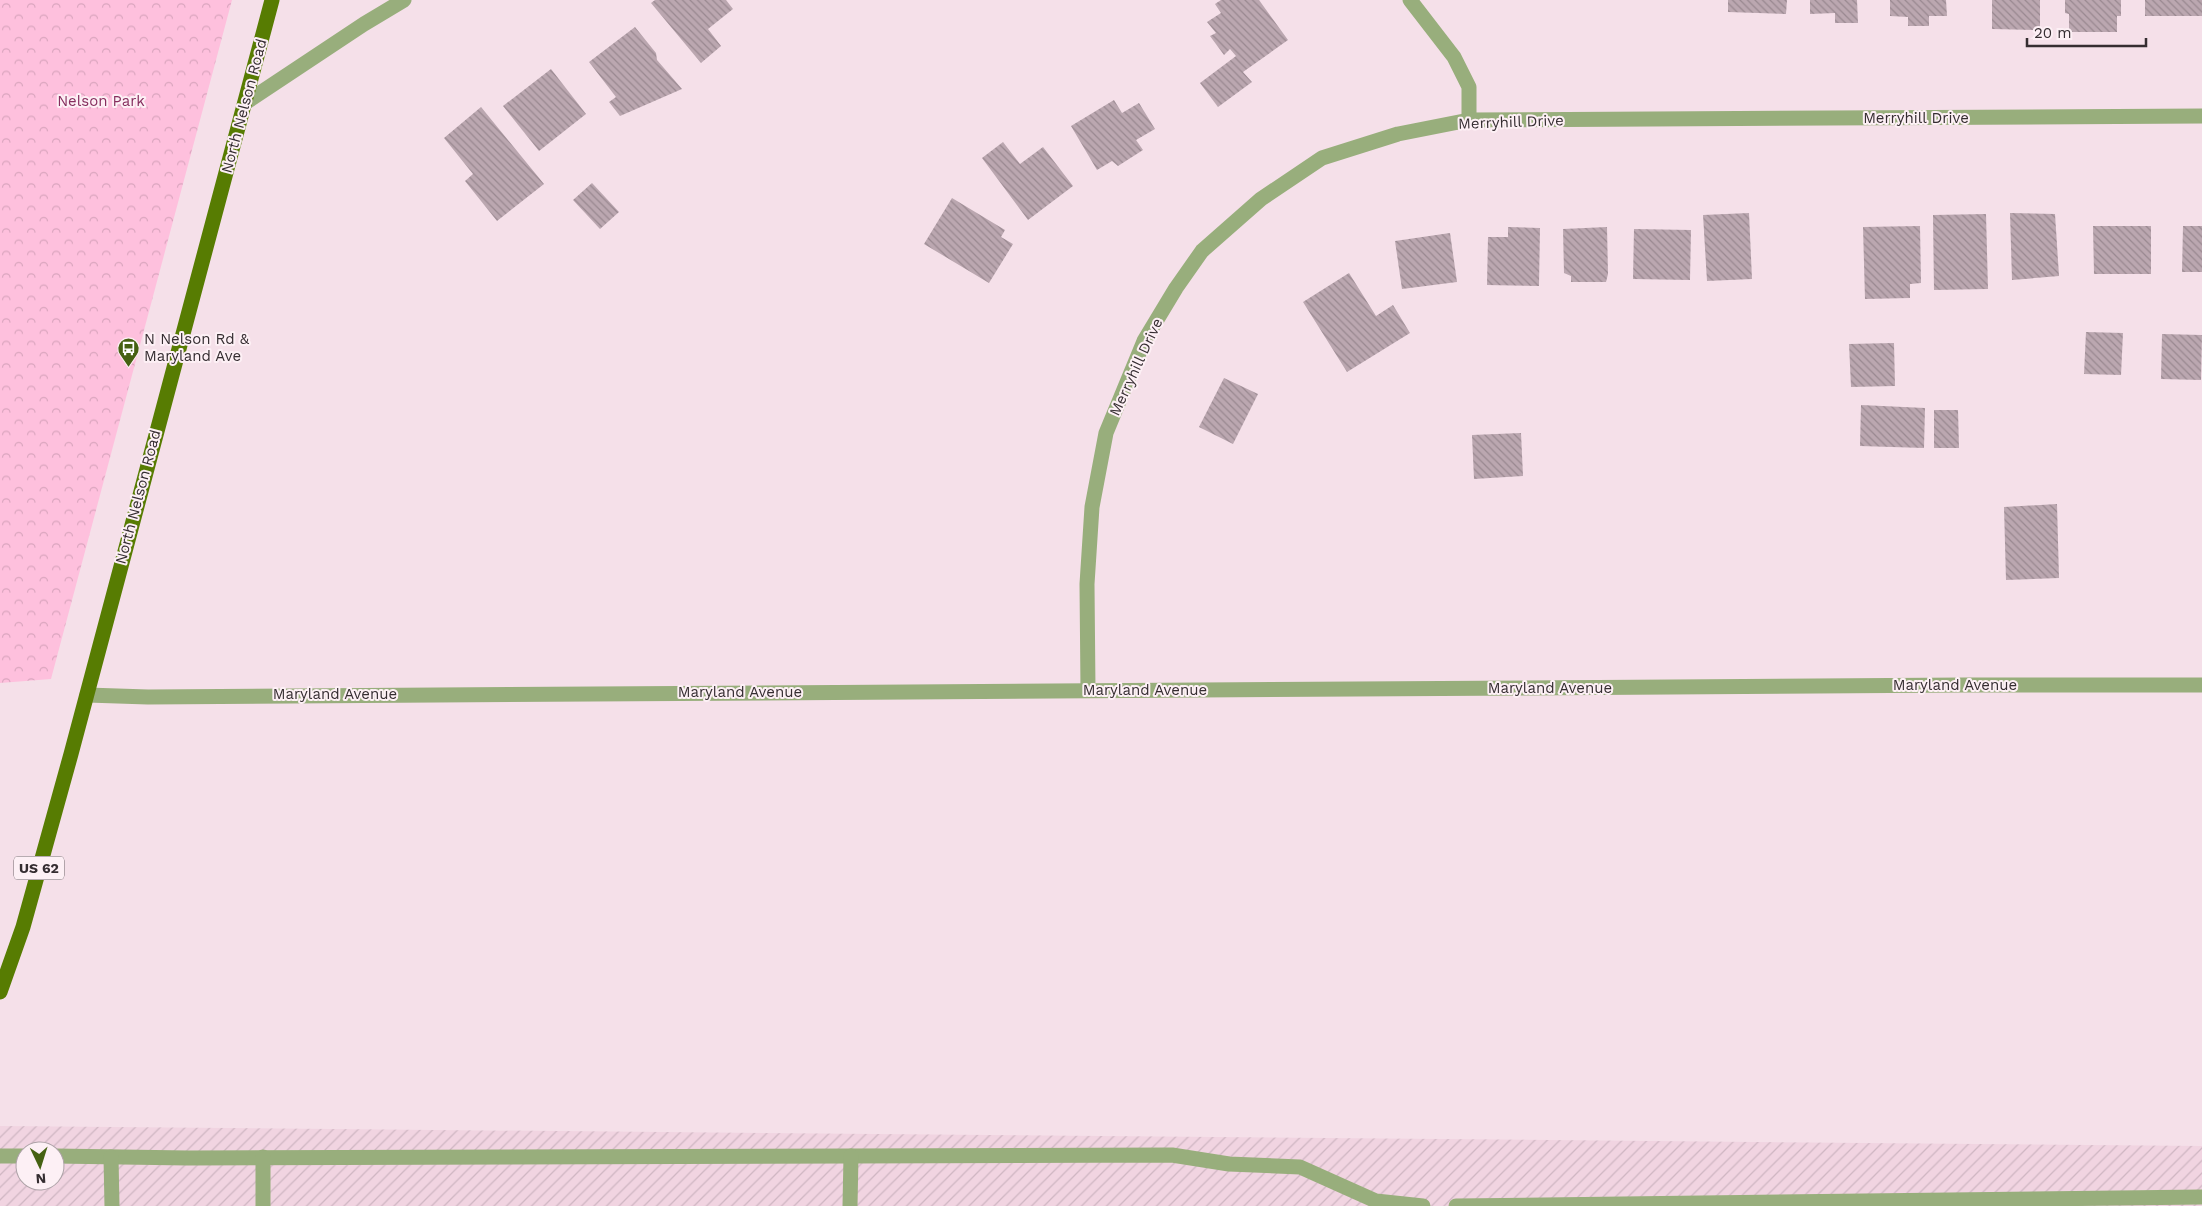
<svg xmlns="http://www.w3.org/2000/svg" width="2202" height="1206" viewBox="0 0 2202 1206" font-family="'Work Sans',sans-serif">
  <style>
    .industrial { fill: url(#industrial-furrows); fill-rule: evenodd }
    .park { fill: url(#park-crowns) }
    .building { fill: url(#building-back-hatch) }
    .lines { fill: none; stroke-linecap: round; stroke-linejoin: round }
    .minor { stroke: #98ae7c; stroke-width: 15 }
    .major { stroke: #577c02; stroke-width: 15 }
    .labels { text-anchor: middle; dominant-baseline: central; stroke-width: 4; stroke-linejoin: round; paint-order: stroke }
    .shield { fill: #fdf0f5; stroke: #71686c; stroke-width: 1 }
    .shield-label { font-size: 14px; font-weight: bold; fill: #352d31 }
    .park-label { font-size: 15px; fill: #862d5e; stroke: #fdf0f5 }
    .street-label { font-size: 15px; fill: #352d31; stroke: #fdf0f5 }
    .poi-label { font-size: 15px; fill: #352d31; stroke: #fdf0f5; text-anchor: start }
  </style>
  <defs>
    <pattern id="industrial-furrows" width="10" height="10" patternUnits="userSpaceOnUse" patternTransform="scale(1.25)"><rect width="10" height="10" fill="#f1d4e1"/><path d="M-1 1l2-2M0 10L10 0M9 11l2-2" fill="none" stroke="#cfb6c2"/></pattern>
    <pattern id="park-crowns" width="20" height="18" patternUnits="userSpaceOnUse" patternTransform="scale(1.25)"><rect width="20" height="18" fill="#fec0dd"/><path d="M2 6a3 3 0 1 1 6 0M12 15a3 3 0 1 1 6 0" fill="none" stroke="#daa5be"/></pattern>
    <pattern id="building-back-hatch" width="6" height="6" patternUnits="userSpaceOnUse" patternTransform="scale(1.25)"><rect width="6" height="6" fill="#bba7b0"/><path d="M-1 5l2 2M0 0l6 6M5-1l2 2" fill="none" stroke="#998890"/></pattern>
  </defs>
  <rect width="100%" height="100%" fill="#f5e0e9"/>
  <!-- industrial -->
  <path class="industrial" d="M0 1126 2202 1146V1206H0ZM25 1151H55V1181H25Z"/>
  <!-- park -->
  <polygon class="park" points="0,0 232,0 51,679 0,683"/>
  <!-- building -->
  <g class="building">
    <polygon points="655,0 726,0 733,9 708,29 721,46 701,63 651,3"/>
    <polygon points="1221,0 1259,0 1288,40 1243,72 1252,82 1218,107 1200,83 1236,56 1230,49 1224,55 1210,36 1216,33 1207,22 1221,13 1215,4"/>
    <polygon points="1728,0 1787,0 1786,14 1728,12"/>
    <polygon points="1810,0 1857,0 1858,23 1835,23 1835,13 1810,14"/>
    <polygon points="1890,0 1946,0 1947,16 1929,16 1929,26 1908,26 1908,17 1890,16"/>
    <polygon points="1992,0 2040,0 2040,30 1992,29"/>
    <polygon points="2065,0 2121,0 2121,16 2117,16 2117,32 2069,32 2069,14 2065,13"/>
    <rect x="2145" y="0" width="57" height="16"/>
    <polygon points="635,27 656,53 657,60 682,89 620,116 609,102 616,97 589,62"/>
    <polygon points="551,69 586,114 539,151 503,106"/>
    <polygon points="1114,100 1122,113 1139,103 1155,129 1136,140 1143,150 1118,166 1112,161 1097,170 1071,126"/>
    <polygon points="481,107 544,184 497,221 465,181 473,174 444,138"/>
    <polygon points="1003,142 1020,164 1043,147 1073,186 1028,220 982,158"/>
    <polygon points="592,183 619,212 600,229 573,200"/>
    <polygon points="952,198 1005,230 1001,237 1013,244 989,283 924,244"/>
    <polygon points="1749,213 1752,279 1707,281 1703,215"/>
    <polygon points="2010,213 2055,214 2059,276 2012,280"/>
    <polygon points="1986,214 1988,289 1934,290 1933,215"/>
    <polygon points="1920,226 1921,283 1910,284 1910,298 1865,299 1863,227"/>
    <polygon points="2093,226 2151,226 2151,274 2094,274"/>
    <polygon points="2183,226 2202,226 2202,272 2182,272"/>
    <polygon points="1508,227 1540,228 1539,286 1487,285 1488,237 1508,237"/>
    <polygon points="1607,227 1608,274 1606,282 1571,282 1571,276 1564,273 1563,229"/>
    <polygon points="1634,229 1691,230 1690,280 1633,279"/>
    <polygon points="1450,233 1457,282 1402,289 1395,241"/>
    <polygon points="1349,273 1376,316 1393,305 1410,333 1347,372 1303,302"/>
    <polygon points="2086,332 2123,333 2121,375 2084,374"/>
    <polygon points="2162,334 2202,335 2201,380 2161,379"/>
    <polygon points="1894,343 1895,386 1851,387 1849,344"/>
    <polygon points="1224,378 1258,394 1233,444 1199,427"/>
    <polygon points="1861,405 1925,408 1924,448 1860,446"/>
    <polygon points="1934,410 1958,410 1959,448 1934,448"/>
    <polygon points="1521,433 1523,476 1474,479 1472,435"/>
    <polygon points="2057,504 2059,578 2006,580 2004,507"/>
  </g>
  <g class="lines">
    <!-- minor -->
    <g class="minor">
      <polyline points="1410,0 1454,57 1469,87 1469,120"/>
      <polyline points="245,103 364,24 404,0"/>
      <polyline points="1088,690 1087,584 1092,507 1106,433 1144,341 1176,288 1202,251 1261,199 1322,158 1398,134 1469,120 2202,116"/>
      <polyline points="87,695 148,697 1964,685 2202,685"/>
      <polyline points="0,1156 25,1156"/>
      <polyline points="55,1156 188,1158 1172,1155 1229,1164 1300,1167 1376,1201 1423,1206"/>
      <polyline points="111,1157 112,1206"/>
      <polyline points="263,1157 263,1206"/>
      <polyline points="850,1206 851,1156"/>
      <polyline points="1456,1206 2202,1197"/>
    </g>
    <!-- major -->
    <polyline class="major" points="0,992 23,927 71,754 272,0"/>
  </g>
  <!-- icons -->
  <defs>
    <symbol id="bus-pin" viewBox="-11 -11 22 30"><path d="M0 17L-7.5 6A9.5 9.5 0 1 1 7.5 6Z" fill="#456112" stroke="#fdf0f5"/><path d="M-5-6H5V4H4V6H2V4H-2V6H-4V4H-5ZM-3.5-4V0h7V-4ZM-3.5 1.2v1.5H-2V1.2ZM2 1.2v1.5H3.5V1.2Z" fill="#fff"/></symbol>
  </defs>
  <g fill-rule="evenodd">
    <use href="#bus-pin" x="116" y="336" width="25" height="34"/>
  </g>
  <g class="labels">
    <!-- shield labels -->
    <rect class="shield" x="14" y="856.5" width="50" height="23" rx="4"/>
    <g class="shield-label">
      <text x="39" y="868">US 62</text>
    </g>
    <!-- park labels -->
    <g class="park-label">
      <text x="101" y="101">Nelson Park</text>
    </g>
    <!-- street labels -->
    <g class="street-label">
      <text transform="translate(244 106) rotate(-75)">North Nelson Road</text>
      <text x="1916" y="118">Merryhill Drive</text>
      <text transform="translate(1511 122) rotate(-2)">Merryhill Drive</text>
      <text transform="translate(1136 367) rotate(-65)">Merryhill Drive</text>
      <text transform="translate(138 497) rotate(-75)">North Nelson Road</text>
      <text x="1955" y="685">Maryland Avenue</text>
      <text x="1550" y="688">Maryland Avenue</text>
      <text x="1145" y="690">Maryland Avenue</text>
      <text x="740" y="692">Maryland Avenue</text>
      <text x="335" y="694">Maryland Avenue</text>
    </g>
    <!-- poi labels -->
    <g class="poi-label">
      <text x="144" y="339">N Nelson Rd &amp;<tspan x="144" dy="17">Maryland Ave</tspan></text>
    </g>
  </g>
  <!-- north arrow -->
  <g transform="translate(40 1166) rotate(176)"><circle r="24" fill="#fdf0f5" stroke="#ada2a7"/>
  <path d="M0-4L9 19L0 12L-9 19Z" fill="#456112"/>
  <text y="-8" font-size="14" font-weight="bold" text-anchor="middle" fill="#352d31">N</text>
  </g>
  <!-- scale -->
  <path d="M2027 38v8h119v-8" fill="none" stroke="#352d31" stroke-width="2.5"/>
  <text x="2034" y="38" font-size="15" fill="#352d31" stroke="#fdf0f5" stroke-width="4" paint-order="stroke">20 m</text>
</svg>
